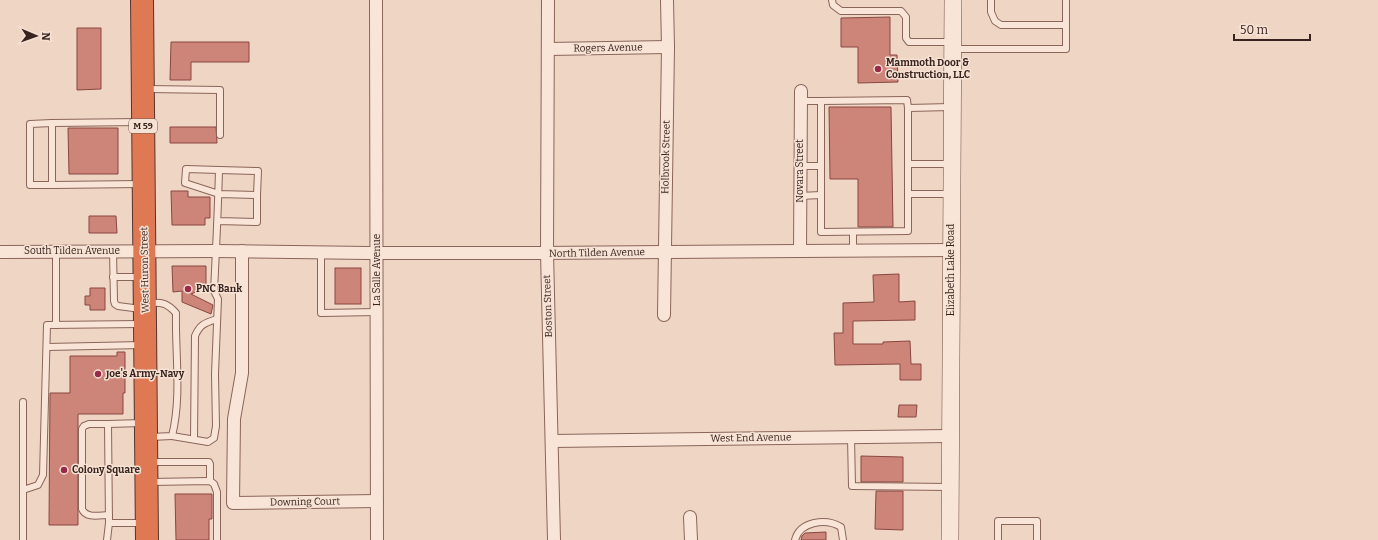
<svg xmlns="http://www.w3.org/2000/svg" width="1378" height="540" viewBox="0 0 1378 540" font-family="Bitter,serif">
  <style>
    .building { fill: #cd8479; stroke: #894740 }
    .lines { fill: none; stroke-linecap: round; stroke-linejoin: round }
    .lane-casing { stroke: #8a655a; stroke-width: 8 }
    .street-casing { stroke: #8a655a; stroke-width: 14 }
    .secondary-casing { stroke: #6b473d; stroke-width: 18 }
    .highway-casing { stroke: #57352e; stroke-width: 24 }
    .lane { stroke: #f9e5d7; stroke-width: 6 }
    .street { stroke: #f9e5d7; stroke-width: 12 }
    .secondary { stroke: #f9e5d7; stroke-width: 17 }
    .highway { stroke: #df7954; stroke-width: 22 }
    .poi-dot { fill: #99294b; stroke: #f6e2d4; stroke-width: 1.5 }
    .labels { text-anchor: middle; dominant-baseline: central; stroke-width: 3; stroke-linejoin: round; paint-order: stroke }
    .shield { fill: #f6e2d4; stroke: #725c55; stroke-width: 1 }
    .shield-label { font-size: 9px; font-weight: bold; fill: #39231e }
    .street-label { font-size: 10px; fill: #39231e; stroke: #f6e2d4 }
    .poi-label { font-size: 10px; font-weight: bold; fill: #39231e; stroke: #f6e2d4; text-anchor: start }
  </style>
  <rect width="100%" height="100%" fill="#efd5c4"/>
  <!-- building -->
  <g class="building">
    <polygon points="890,17 890,55 897,55 898,82 858,83 858,47 841,47 841,18"/>
    <polygon points="77,28 101,28 101,89 77,90"/>
    <polygon points="171,42 249,42 249,62 191,62 191,80 170,80"/>
    <polygon points="829,107 891,107 893,227 858,227 858,179 830,179"/>
    <polygon points="170,127 216,127 217,143 170,143"/>
    <polygon points="68,128 118,128 118,174 69,174"/>
    <polygon points="171,191 188,191 188,197 210,197 210,218 205,218 205,225 172,225"/>
    <polygon points="89,216 116,216 117,233 89,233"/>
    <polygon points="172,266 206,266 206,288 191,294 213,305 211,314 182,302 182,291 173,292"/>
    <rect x="335" y="268" width="26" height="36"/>
    <polygon points="899,274 899,302 915,301 915,320 853,321 853,344 883,344 883,342 910,341 911,364 921,364 921,380 900,380 900,364 835,365 834,333 843,333 843,303 874,302 873,275"/>
    <polygon points="90,288 105,288 105,310 90,310 90,305 85,305 85,296 90,296"/>
    <polygon points="117,352 125,352 125,393 123,393 123,414 78,414 78,525 49,525 50,393 70,393 70,356 117,356"/>
    <polygon points="899,405 917,405 916,417 898,417"/>
    <polygon points="861,456 903,457 903,482 861,482"/>
    <polygon points="876,491 903,491 903,530 875,529"/>
    <polygon points="175,494 212,494 212,519 209,519 209,540 176,540"/>
    <polygon points="826,532 826,540 801,540 802,536 805,533"/>
  </g>
  <g class="lines">
    <defs>
      <g id="lane">
        <polyline points="832,0 833,5 841,11 901,11 906,17 906,38 909,42 952,42"/>
        <polyline points="991,0 991,12 995,21 1001,25 1066,25"/>
        <polyline points="954,49 1066,49 1066,0"/>
        <polyline points="147,89 220,90 220,135"/>
        <polyline points="801,101 821,101"/>
        <polyline points="908,108 908,231 821,232 821,101 907,100 908,108 951,107"/>
        <polyline points="140,122 52,123 52,185 141,184"/>
        <polyline points="52,123 30,124 30,185 52,185"/>
        <polyline points="908,164 950,164"/>
        <polyline points="800,166 821,166"/>
        <polyline points="219,170 258,171 257,195"/>
        <polyline points="908,194 950,194"/>
        <polyline points="800,196 821,195"/>
        <polyline points="853,232 853,251"/>
        <polyline points="113,251 114,301 115,304 118,306 141,309"/>
        <polyline points="321,253 321,313 377,312"/>
        <polyline points="113,277 142,277"/>
        <path d="M149 303C162 302 167 303 176 313 175 353 182 396 172 436L150 437"/>
        <polyline points="56,325 56,251"/>
        <polyline points="47,347 142,345"/>
        <polyline points="23,402 23,490"/>
        <path d="M108 424H89L84 426 82 429V509C86 519 100 515 109 515"/>
        <path d="M172 436 208 442 214 438 216 426 215 374 218 299 214 291C216 251 218 210 219 170L186 169 185 183 219 194 257 195V222L218 221"/>
        <polyline points="851,437 852,486 950,487"/>
        <path d="M194 439 195 336C200 324 205 323 217 319"/>
        <polyline points="150,462 209,462 210,464 210,481"/>
        <polyline points="150,482 210,481 214,484 217,492 217,540"/>
        <polyline points="109,523 143,523"/>
        <polyline points="23,540 23,490 38,485 43,475 47,325 141,324"/>
        <polyline points="107,540 109,523 108,424 142,423"/>
        <path d="M795 540C800 521 826 518 841 527L843 540"/>
        <polyline points="998,540 998,521 1037,521 1037,540"/>
      </g>
      <g id="street">
        <polyline points="376,0 377,540"/>
        <polyline points="548,0 547,253 554,540"/>
        <polyline points="548,49 668,47"/>
        <polyline points="242,251 242,373 234,419 233,503 377,501"/>
        <polyline points="800,251 801,91"/>
        <polyline points="0,252 216,251 368,253 537,253 952,250"/>
        <polyline points="664,315 668,47 667,0"/>
        <polyline points="552,441 950,436"/>
        <polyline points="690,517 691,540"/>
      </g>
      <polyline id="secondary" points="950,540 953,0"/>
      <polyline id="highway" points="142,0 147,540"/>
    </defs>
    <!-- lane casing -->
    <use href="#lane" class="lane-casing"/>
    <!-- street casing -->
    <use href="#street" class="street-casing"/>
    <!-- secondary casing -->
    <use href="#secondary" class="secondary-casing"/>
    <!-- highway casing -->
    <use href="#highway" class="highway-casing"/>
    <!-- lane -->
    <use href="#lane" class="lane"/>
    <!-- street -->
    <use href="#street" class="street"/>
    <!-- secondary -->
    <use href="#secondary" class="secondary"/>
    <!-- highway -->
    <use href="#highway" class="highway"/>
  </g>
  <!-- markers -->
  <g class="poi-dot">
    <circle cx="878" cy="69" r="4"/>
    <circle cx="188" cy="289" r="4"/>
    <circle cx="98" cy="374" r="4"/>
    <circle cx="64" cy="470" r="4"/>
  </g>
  <g class="labels">
    <!-- shield labels -->
    <rect class="shield" x="129" y="119" width="28" height="14" rx="3"/>
    <g class="shield-label">
      <text x="143" y="126">M 59</text>
    </g>
    <!-- street labels -->
    <g class="street-label">
      <text transform="translate(608 48) rotate(-1)">Rogers Avenue</text>
      <text transform="translate(666 157) rotate(-89)">Holbrook Street</text>
      <text transform="translate(800 171) rotate(-90)">Novara Street</text>
      <text x="72" y="251">South Tilden Avenue</text>
      <text transform="translate(597 253) rotate(-1)">North Tilden Avenue</text>
      <text transform="translate(145 270) rotate(-91)">West Huron Street</text>
      <text transform="translate(377 270) rotate(-90)">La Salle Avenue</text>
      <text transform="translate(951 270) rotate(-90)">Elizabeth Lake Road</text>
      <text transform="translate(548 306) rotate(-92)">Boston Street</text>
      <text transform="translate(751 438) rotate(-1)">West End Avenue</text>
      <text transform="translate(305 502) rotate(-1)">Downing Court</text>
    </g>
    <!-- poi labels -->
    <g class="poi-label">
      <text x="886" y="63">Mammoth Door &amp;<tspan x="886" dy="12">Construction, LLC</tspan></text>
      <text x="196" y="289">PNC Bank</text>
      <text x="106" y="374">Joe's Army-Navy</text>
      <text x="72" y="470">Colony Square</text>
    </g>
  </g>
  <!-- north arrow -->
  <g transform="translate(36 36) rotate(92)" stroke="#f6e2d4" stroke-width="3" paint-order="stroke">
  <path d="M0-3L7 15L0 10L-7 15Z" fill="#39231e"/>
  <text y="-6" font-size="11" font-weight="bold" text-anchor="middle" fill="#39231e">N</text>
  </g>
  <!-- scale -->
  <path d="M1234 34v6h76v-6" fill="none" stroke="#39231e" stroke-width="2"/>
  <text x="1240" y="34" font-size="12" fill="#39231e" stroke="#f6e2d4" stroke-width="3" paint-order="stroke">50 m</text>
</svg>
